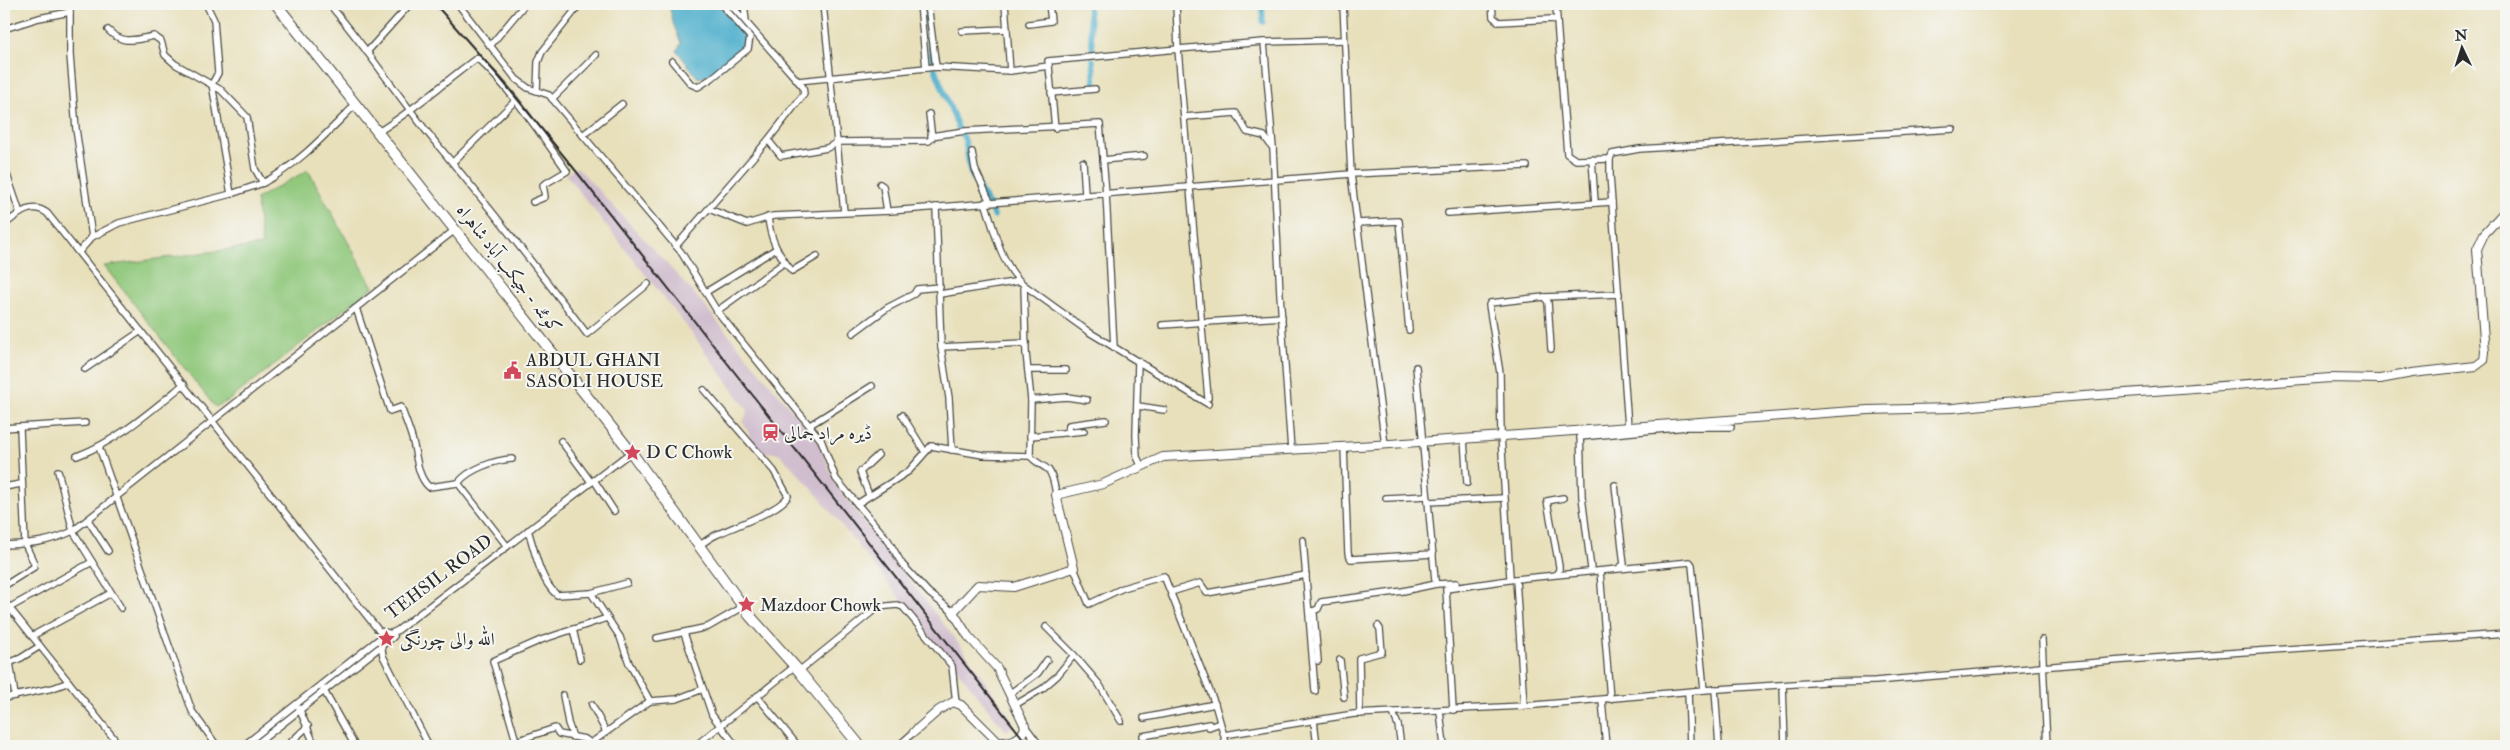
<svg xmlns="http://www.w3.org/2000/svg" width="2510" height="750" viewBox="0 0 2510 750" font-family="'IM FELL Double Pica',Amiri,serif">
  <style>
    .industrial { fill: #d0bdce }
    .green { fill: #90c87b; stroke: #5e7a53 }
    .water { fill: #4dafcc; stroke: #3c6d7c }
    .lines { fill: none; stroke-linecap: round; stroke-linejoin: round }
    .canal { stroke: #4dafcc; stroke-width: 5.5 }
    .street-casing { stroke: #474641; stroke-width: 8 }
    .secondary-casing { stroke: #474641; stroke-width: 10 }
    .highway-casing { stroke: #474641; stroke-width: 12 }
    .street { stroke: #fff; stroke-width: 5.5 }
    .secondary { stroke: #fff; stroke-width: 8 }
    .highway { stroke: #fff; stroke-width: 10 }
    .rail { stroke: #2b2b2b; stroke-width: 2 }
    .labels { text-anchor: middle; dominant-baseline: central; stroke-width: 4; stroke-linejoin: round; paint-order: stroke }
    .street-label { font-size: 18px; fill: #2b2b2b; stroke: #f6f6f2 }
    .poi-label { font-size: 18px; fill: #2b2b2b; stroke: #f6f6f2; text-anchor: start }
  </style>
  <rect width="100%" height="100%" fill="#f6f6f2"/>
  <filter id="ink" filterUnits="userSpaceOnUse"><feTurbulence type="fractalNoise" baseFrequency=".02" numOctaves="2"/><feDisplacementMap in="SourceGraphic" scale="10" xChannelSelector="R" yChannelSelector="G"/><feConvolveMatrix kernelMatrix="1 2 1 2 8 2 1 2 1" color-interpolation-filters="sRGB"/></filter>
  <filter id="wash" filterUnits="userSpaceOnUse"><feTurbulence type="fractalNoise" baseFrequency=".0096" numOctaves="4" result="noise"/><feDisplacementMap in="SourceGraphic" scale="20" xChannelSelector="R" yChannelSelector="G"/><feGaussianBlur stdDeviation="1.12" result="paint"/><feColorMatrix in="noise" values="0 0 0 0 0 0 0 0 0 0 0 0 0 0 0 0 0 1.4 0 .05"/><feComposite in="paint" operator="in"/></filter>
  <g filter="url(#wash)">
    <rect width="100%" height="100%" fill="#e8e0bb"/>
    <!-- industrial -->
    <polygon class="industrial" points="577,167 692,291 819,442 835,484 966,653 1015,725 1006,731 815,492 779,453 760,452 743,423 748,410 684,323 566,175"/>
    <!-- green -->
    <polygon class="green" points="308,170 373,287 228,401 215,407 104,266 262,245 256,199"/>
    <!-- water -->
    <path class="water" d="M669 4H718L748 38C744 55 715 76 698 78L677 51 681 43 673 23Z"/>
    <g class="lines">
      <!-- canal -->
      <g class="canal">
        <polyline points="924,4 933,64"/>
        <polyline points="1088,4 1093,54"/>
        <polyline points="1262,4 1263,22"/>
        <polyline points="1093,60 1095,87"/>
        <polyline points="935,69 959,130"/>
        <polyline points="961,133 965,140 970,172 986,200"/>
        <polyline points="988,203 994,216"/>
      </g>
    </g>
  </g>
  <g filter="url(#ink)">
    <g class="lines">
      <defs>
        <g id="street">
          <polyline points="70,4 70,55 76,129 92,237 79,252"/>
          <polyline points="206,4 214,20 218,73 212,84 231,194"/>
          <path d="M329 4C369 50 401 102 441 149 491 209 539 271 587 334L648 284"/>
          <polyline points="458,4 516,79 528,88 549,95 681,252 717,311 821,440 836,479 888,540 902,564 929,593 953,612"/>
          <polyline points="744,4 746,21"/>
          <polyline points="823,4 844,212"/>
          <polyline points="920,4 926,68"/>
          <polyline points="928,4 936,67"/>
          <polyline points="1005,4 1010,71"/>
          <polyline points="1176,4 1178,49 1264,42 1344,40"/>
          <polyline points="1343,4 1351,174 1385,445"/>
          <polyline points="1492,4 1493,17 1499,22 1552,19 1557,21 1567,154 1576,160 1610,159"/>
          <polyline points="1556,4 1557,21"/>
          <polyline points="1029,24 1051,21 1049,4"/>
          <polyline points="4,29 39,18 70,12"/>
          <path d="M108 30C123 45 134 40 154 36L161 41 165 55 175 64 221 90 247 117 255 169 263 183C299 164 327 133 356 104"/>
          <polyline points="962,31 1007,29"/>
          <polyline points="1264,42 1273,148 1280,294 1291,450"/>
          <polyline points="490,46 525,4"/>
          <polyline points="367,52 410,4"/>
          <polyline points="672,61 691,84 698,87 712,78 748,49 750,37 721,4"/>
          <polyline points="1049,66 1055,128"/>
          <polyline points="798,81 936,67 1010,71 1049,66 1048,61 1178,49 1208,398"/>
          <polyline points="537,91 538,62 542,52 580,4"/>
          <polyline points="1051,93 1095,89"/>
          <polyline points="552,99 596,55"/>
          <polyline points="1184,117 1236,113 1247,132 1264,136 1273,148"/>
          <path d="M378 132C414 110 443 83 477 58 512 90 539 132 567 171L543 185 545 197 533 202"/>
          <polyline points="583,135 622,104"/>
          <polyline points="931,136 965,131 1100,124 1106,193 1114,347"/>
          <polyline points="768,140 781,156 827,148 838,142 929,141 932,138 929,114"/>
          <polyline points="972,152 975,169 990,202"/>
          <polyline points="1592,159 1595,203"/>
          <polyline points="1103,160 1144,156"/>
          <polyline points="453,162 515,101"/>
          <polyline points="1083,162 1085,194"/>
          <polyline points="4,166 20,213"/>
          <polyline points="880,184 883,186 887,211"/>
          <path d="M985 202C995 231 1000 264 1024 285L1026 353 1031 400 1030 456"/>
          <polyline points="936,207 941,347 949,398 952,450"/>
          <polyline points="709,209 747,224 773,216 890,211 1351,174 1527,166"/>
          <polyline points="1448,213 1612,202"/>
          <path d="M768 217C770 239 778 254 792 271L817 256"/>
          <polyline points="1357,223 1399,221 1409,330"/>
          <path d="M4 225C17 215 31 201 47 213L356 602 379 631 388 633 392 638"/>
          <polyline points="92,237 119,223 231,194 263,183"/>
          <polyline points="676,246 768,140 804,94 803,87 730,4"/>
          <polyline points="1024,285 1089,332 1208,404"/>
          <polyline points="706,292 776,249"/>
          <polyline points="940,294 1020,281"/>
          <polyline points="1544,297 1548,302 1551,349"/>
          <path d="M356 308 390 411 401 407C405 419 410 430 413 442 417 457 417 476 429 487L458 483 507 546"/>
          <polyline points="717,311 785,262"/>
          <polyline points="1162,325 1282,317"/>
          <polyline points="853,333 887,308 914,294 917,289 940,287"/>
          <polyline points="941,347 1026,343"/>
          <polyline points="1138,361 1136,435 1137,457 1141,465"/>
          <polyline points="1416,367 1435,580 1436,584 1456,583"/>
          <polyline points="85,369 141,331"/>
          <polyline points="1028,370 1066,370"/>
          <polyline points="1031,400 1067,397 1087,400"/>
          <polyline points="1138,406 1164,410"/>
          <polyline points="902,415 925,452"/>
          <polyline points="810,425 872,386"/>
          <polyline points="18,427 85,423"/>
          <polyline points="1628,427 1610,175 1610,159 1612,154 1639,149 1953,129"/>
          <polyline points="4,428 18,427 20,429 25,544 34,563 34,567 4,586"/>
          <polyline points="1068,433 1069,425 1106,420"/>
          <polyline points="1580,433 1582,497 1591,569"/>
          <polyline points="1030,436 1084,431"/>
          <polyline points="1580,437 1687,427 1731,427"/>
          <polyline points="1464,439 1467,483"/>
          <polyline points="561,441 591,482"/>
          <polyline points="99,447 192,711 217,746"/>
          <polyline points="1344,447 1348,553 1351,559 1433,554"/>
          <path d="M77 456C117 441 151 411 184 384"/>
          <polyline points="58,471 73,531 121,608"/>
          <polyline points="594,480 614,511"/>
          <path d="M458 483C469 469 495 460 512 459"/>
          <polyline points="1615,485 1624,565 1620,567"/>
          <polyline points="4,487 21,484"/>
          <polyline points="869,495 860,472 878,455"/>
          <polyline points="1386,498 1427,496"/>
          <polyline points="1428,502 1504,498"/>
          <path d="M857 504 909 471 931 446 983 455 1030 456C1036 463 1039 463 1046 468 1053 472 1055 488 1056 495"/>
          <polyline points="88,520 108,551"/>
          <path d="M528 530C535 551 540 581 557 595L591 593 627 583"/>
          <polyline points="1303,540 1315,691"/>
          <path d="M4 545C29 544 50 542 73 531L456 229"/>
          <path d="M698 547C704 542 711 537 718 534 733 527 781 510 788 496L774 471 704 390"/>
          <polyline points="1074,568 1089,604 1123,588 1164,576 1215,704 1226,743 1225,746"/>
          <polyline points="1600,571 1610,699"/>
          <polyline points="1557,573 1559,570 1559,566 1547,501 1563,498"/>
          <polyline points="1510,577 1501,436 1500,373 1489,305 1490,303 1544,297 1619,294"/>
          <polyline points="1516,579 1524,706"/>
          <polyline points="1171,592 1200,583 1207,593 1306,575"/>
          <polyline points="591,593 620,637 629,663 650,701"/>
          <polyline points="4,601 120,746"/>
          <polyline points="9,608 92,562"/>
          <polyline points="1311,611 1314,614 1318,661"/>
          <polyline points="1310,612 1318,609 1321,602 1403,591 1436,584"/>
          <polyline points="1046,627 1074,655 1099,684 1121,721"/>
          <polyline points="573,629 580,659"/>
          <polyline points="684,633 712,715 736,746"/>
          <polyline points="32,636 111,593"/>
          <polyline points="657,638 708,627 743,607"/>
          <polyline points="2042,640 2047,746"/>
          <polyline points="381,643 383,656 429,746"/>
          <polyline points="1340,660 1344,697"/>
          <polyline points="10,662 15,696"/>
          <polyline points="4,665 21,658 40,646"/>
          <polyline points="799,671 878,607 897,605 903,607 952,666 956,703"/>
          <polyline points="1783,685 1785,746"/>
          <polyline points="323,689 355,746"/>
          <polyline points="1715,689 1719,746"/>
          <polyline points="1688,692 1690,746"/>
          <polyline points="1009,694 1038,673 1047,660"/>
          <polyline points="563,695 568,723 573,737"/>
          <polyline points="757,696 798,746"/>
          <polyline points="4,698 53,688 69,682"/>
          <polyline points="1602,700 1606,746"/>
          <polyline points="592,705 606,732"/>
          <polyline points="1015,705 1042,689 1057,676 1074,655"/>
          <polyline points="299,708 315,746"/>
          <polyline points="1453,710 1446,589 1516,579 1690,562 1692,565 1704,690"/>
          <polyline points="1440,711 1444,746"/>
          <polyline points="1393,713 1398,725 1401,746"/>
          <polyline points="1360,714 1359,658 1382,652 1380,629 1378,626"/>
          <polyline points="1144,718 1215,704"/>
          <polyline points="1314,721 1317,746"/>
          <polyline points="1025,726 1040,746"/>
          <polyline points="1224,735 1354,714 1524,706 1704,690 1824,682 1875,681 2125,660 2506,634"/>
          <polyline points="1143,736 1209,724 1209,727 1220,723"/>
          <polyline points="591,743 650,701 677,699 703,689"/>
          <polyline points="243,746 379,639 398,630 631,452"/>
          <polyline points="254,746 394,636"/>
          <polyline points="287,746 308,726"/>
          <polyline points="594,746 585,739 559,734 555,728 516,741 493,661 541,640 607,618"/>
          <polyline points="695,746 795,666"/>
          <polyline points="898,746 914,732"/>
        </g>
        <path id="secondary" d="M914 732 939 710 953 702 961 705 998 742C1010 743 1023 739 1025 726L997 668 968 636 953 612 978 585 1014 587 1074 568 1056 495 1103 484 1163 457 1376 445 1868 410 1953 408 2057 398 2330 378 2380 379 2412 373 2476 366 2484 360 2485 352 2477 249 2484 234 2506 210"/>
        <polyline id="highway" points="276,4 631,452 750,616 799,671 860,746"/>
      </defs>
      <!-- street casing -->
      <use href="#street" class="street-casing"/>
      <!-- secondary casing -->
      <use href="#secondary" class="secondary-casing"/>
      <!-- highway casing -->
      <use href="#highway" class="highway-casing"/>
      <!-- street -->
      <use href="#street" class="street"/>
      <!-- secondary -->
      <use href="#secondary" class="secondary"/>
      <!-- highway -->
      <use href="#highway" class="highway"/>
      <!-- rail -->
      <polyline class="rail" points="435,4 500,78 576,171 1029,746"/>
    </g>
  </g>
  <!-- icons -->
  <defs>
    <symbol id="civic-bare" viewBox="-9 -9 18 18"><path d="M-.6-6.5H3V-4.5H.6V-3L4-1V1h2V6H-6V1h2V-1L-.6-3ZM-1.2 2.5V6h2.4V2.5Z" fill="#d1495b" stroke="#f6f6f2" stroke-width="2.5" paint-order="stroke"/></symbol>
    <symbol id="station-bare" viewBox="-9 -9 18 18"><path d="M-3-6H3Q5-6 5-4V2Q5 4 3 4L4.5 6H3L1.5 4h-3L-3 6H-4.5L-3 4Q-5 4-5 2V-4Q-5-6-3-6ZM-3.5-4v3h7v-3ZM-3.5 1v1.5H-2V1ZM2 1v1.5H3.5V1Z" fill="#d1495b" stroke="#f6f6f2" stroke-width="2.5" paint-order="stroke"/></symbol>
    <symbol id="sight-bare" viewBox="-9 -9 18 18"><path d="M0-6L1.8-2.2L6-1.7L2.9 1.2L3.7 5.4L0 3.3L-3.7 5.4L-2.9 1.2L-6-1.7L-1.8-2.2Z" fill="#d1495b" stroke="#f6f6f2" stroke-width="2.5" paint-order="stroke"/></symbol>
  </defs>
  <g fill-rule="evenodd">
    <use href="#civic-bare" x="500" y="358" width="25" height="25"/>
    <use href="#station-bare" x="758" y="420" width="25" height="25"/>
    <use href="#sight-bare" x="620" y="440" width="25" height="25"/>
    <use href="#sight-bare" x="734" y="592" width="25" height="25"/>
    <use href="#sight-bare" x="374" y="626" width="25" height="25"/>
  </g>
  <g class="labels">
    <!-- street labels -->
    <g class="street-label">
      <text transform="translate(509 269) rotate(52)">کوئٹہ - جیکب آباد شاہراہ</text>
      <text transform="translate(439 577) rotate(-37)">TEHSIL ROAD</text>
    </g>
    <!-- poi labels -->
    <g class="poi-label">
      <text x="526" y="360">ABDUL GHANI<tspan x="526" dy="21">SASOLI HOUSE</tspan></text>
      <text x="784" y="433">ڈیرہ مراد جمالی</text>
      <text x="646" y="452">D C Chowk</text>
      <text x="760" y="605">Mazdoor Chowk</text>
      <text x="400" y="639">اللہ والی چورنگی</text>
    </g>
  </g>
  <!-- margin -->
  <rect width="2510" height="750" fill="none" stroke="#f6f6f2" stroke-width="20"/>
  <!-- north arrow -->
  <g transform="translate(2462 48) rotate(356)" stroke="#f6f6f2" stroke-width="4" paint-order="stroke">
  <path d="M0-4L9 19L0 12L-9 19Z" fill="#2b2b2b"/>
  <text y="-8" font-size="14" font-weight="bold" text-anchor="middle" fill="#2b2b2b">N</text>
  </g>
</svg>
